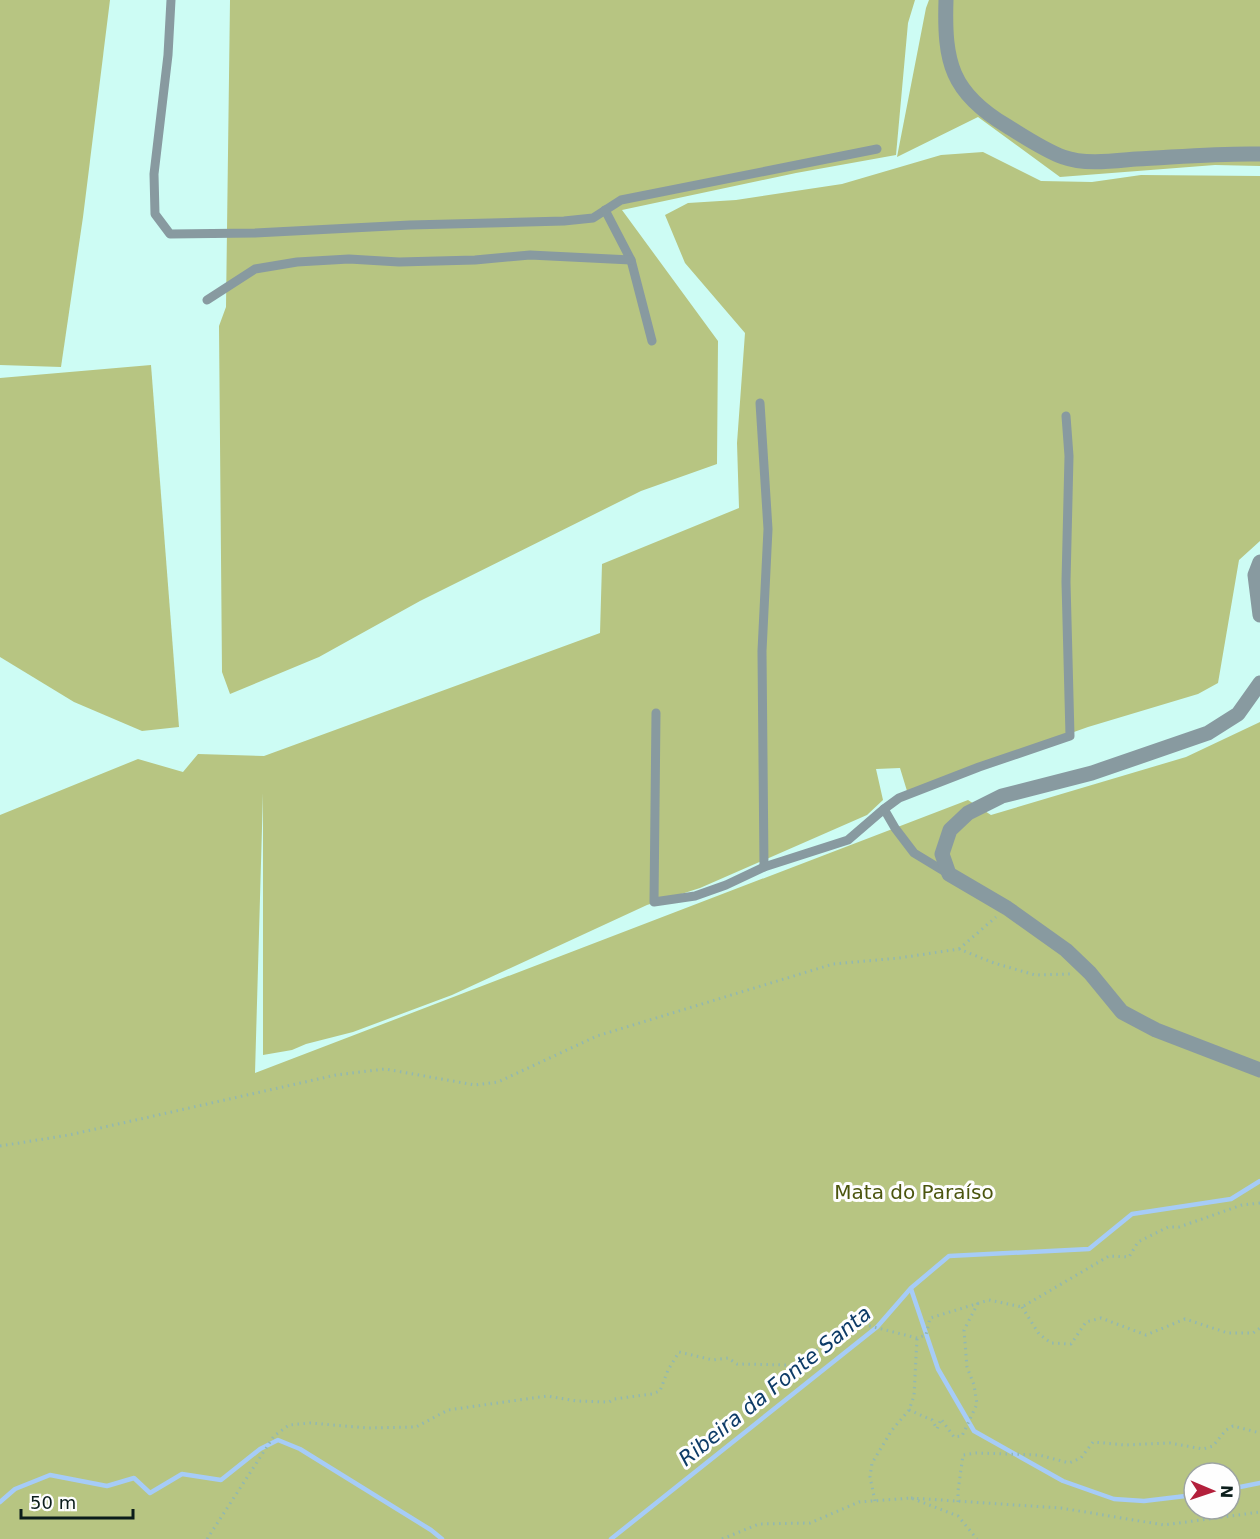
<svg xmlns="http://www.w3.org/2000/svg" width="1260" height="1539" viewBox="0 0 1260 1539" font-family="'DejaVu Sans',sans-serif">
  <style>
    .green { fill: #b7c582; fill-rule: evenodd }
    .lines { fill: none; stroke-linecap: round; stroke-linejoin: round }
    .stream { stroke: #a6ccf7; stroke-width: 4.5 }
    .path { stroke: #92b8b1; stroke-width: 3; stroke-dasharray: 1.5 4.5; stroke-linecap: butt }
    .service { stroke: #889aa0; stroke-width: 9 }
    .minor { stroke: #889aa0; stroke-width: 15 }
    .labels { text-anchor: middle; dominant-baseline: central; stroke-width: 6; stroke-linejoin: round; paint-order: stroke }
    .park-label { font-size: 20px; fill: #4b550e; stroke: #fefefe }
    .water-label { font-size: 21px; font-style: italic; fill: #0d3b67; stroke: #fefefe }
  </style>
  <rect width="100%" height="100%" fill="#cdfcf4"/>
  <!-- green -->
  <g class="green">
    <polygon points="0,0 110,0 83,217 61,367 0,365"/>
    <polygon points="230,0 915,0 908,23 896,155 796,173 622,210 718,341 717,464 641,491 420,601 319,657 230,694 222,672 219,326 226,307"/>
    <polygon points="929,0 1260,0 1260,166 1215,165 1060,177 978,117 897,157 926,8"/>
    <path d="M983 152 1041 181 1092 182 1141 175 1260 176V541L1239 560 1218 683 1198 694 1088 727 907 791 900 768 876 769 883 800 867 815 700 888 647 905 452 995 353 1032 306 1044 292 1050 263 1055V793L255 1073 968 800 991 815 1186 757 1260 722V1539H0V815L138 759 183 772 198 754 264 756 600 633 602 564 739 508 737 443 745 333 685 263 665 215 688 203 736 200 842 184 941 155ZM1194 1473H1230V1509H1194Z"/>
    <polygon points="151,365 179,727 142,731 74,702 0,657 0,378"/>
  </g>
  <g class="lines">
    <!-- stream -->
    <g class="stream">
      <polyline points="911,1289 938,1369 974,1431 1063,1481 1114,1499 1144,1501 1194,1495"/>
      <polyline points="1230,1489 1260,1483"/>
      <polyline points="0,1502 15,1489 50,1475 107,1486 134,1478 150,1493 182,1474 221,1480 260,1449 278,1440 300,1449 431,1530 442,1539"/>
      <polyline points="611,1539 877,1327 911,1288 949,1256 1089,1249 1132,1214 1231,1199 1260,1181"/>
    </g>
    <!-- path -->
    <g class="path">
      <polyline points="959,949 996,917"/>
      <polyline points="0,1146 69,1135 336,1075 385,1069 475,1085 498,1082 597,1036 833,964 899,958 959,949 994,963 1035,975 1070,974"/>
      <polyline points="1022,1307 1039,1334 1051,1343 1071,1344 1086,1322 1101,1318 1146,1335 1185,1319 1228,1333 1253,1333 1260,1328"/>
      <polyline points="909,1410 932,1420 937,1429 941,1419 954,1437 962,1436 977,1404 974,1385 967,1367 964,1330 978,1303"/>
      <polyline points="911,1498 1061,1508 1164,1525 1260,1512"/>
      <polyline points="875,1501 870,1477 872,1463 892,1430 909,1410 914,1396 917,1338"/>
      <polyline points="958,1502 958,1491 963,1455 976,1453 1039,1455 1069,1463 1081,1458 1093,1442 1125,1445 1170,1443 1203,1449 1213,1446 1226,1430 1233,1426 1260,1433"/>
      <polyline points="207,1539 274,1436 289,1425 310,1423 368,1428 416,1427 448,1410 547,1396 576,1401 609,1402 614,1399 652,1394 660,1391 668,1370 679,1352 713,1360 728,1358 737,1364 791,1365 862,1324 917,1338 926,1335 930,1318 989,1300 1022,1307 1109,1256 1129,1257 1138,1242 1168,1227 1179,1227 1242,1205 1260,1203"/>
      <polyline points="722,1539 759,1524 810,1523 859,1502 911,1498 958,1516 977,1539"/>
    </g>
    <!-- service -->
    <g class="service">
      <polyline points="171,0 168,55 154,174 155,214 170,234 255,233 410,225 564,221 593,218 621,200 877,149"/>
      <polyline points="605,210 631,260 652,341"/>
      <polyline points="207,300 255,269 297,262 349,259 399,262 475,260 530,255 631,260"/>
      <polyline points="760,403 768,529 762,651 764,867"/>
      <polyline points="656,713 654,902 695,896 726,885 764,867 848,840 884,809 895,828 914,853 947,873"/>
      <polyline points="884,809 899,798 979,767 1070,736 1066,582 1069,456 1066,416"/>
    </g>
    <!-- minor -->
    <g class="minor">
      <path d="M946 0C944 62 951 93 1007 126 1025 137 1044 150 1063 157 1085 165 1113 161 1136 159 1177 157 1219 153 1260 154"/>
      <polyline points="1260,562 1255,575 1260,615"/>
      <polyline points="1260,683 1238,714 1208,733 1092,773 1002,796 968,813 950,830 942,854 949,874 1007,908 1066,950 1090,973 1122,1012 1156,1030 1260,1070"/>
    </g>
  </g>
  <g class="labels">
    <!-- park labels -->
    <g class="park-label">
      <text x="914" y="1192">Mata do Paraíso</text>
    </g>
    <!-- water labels -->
    <g class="water-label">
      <text transform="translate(775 1386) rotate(-39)">Ribeira da Fonte Santa</text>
    </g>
  </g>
  <!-- north arrow -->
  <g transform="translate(1212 1491) rotate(92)"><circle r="28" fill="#fefefe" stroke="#9da4a3" stroke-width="1.5"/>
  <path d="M0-4.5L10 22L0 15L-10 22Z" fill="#b3203c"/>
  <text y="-9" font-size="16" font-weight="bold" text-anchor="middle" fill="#0b1d1b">N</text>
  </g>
  <!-- scale -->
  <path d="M21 1509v9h112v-9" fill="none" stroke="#0b1d1b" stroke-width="3"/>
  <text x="30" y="1509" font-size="18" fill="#0b1d1b" stroke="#fefefe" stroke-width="4.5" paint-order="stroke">50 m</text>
</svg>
